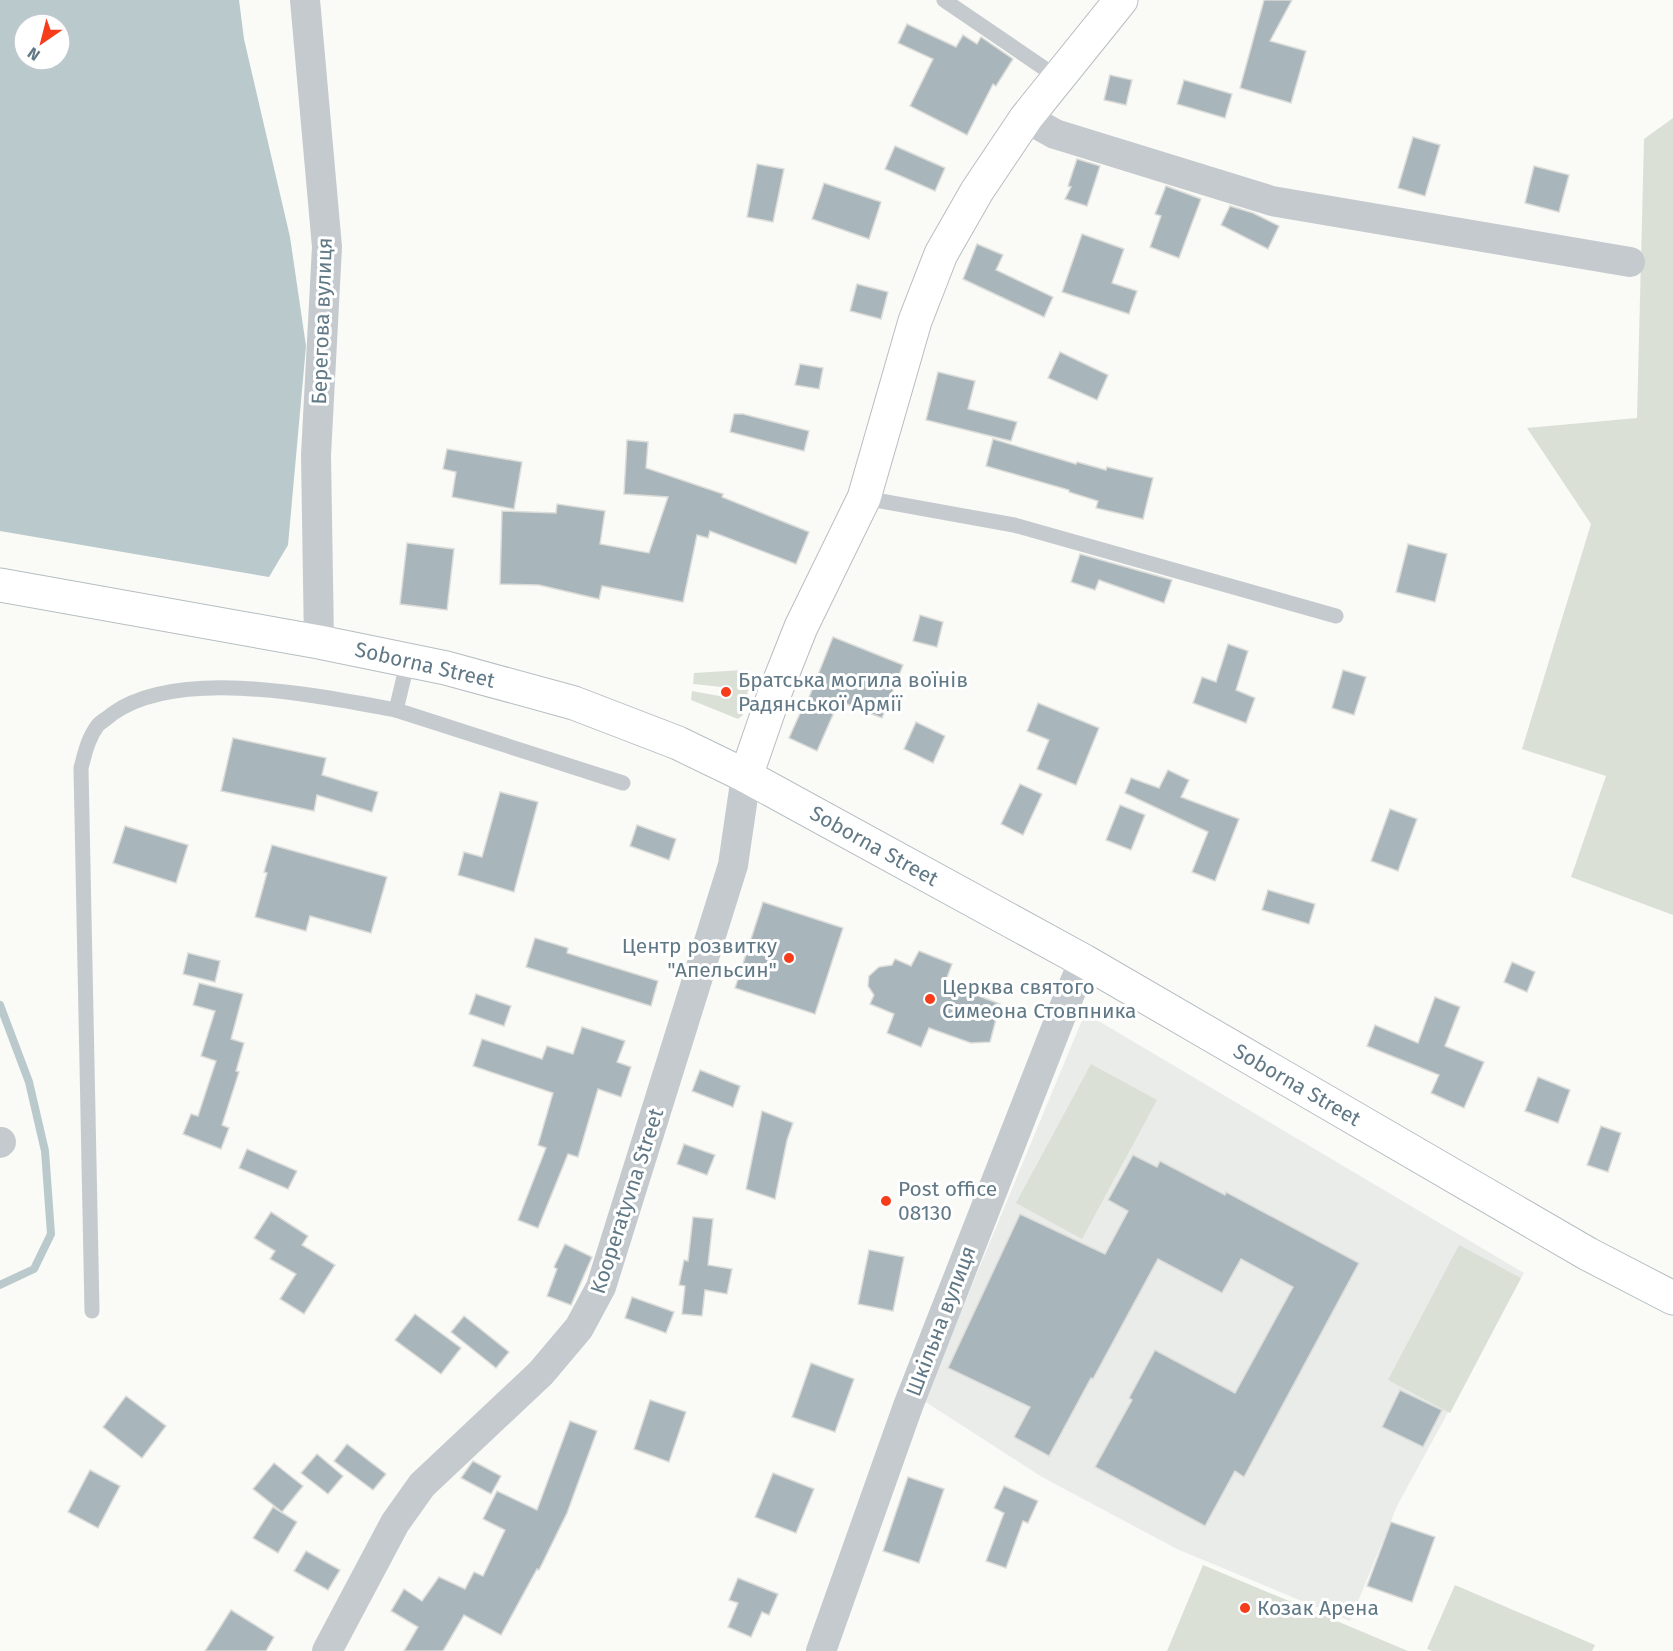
<svg xmlns="http://www.w3.org/2000/svg" width="1673" height="1651" viewBox="0 0 1673 1651" font-family="'Fira Sans',sans-serif">
  <style>
    .built { fill: #eaecea }
    .green { fill: #dae0d6 }
    .water { fill: #b9c9cc; fill-rule: evenodd }
    .lines { fill: none; stroke-linecap: round; stroke-linejoin: round }
    .stream { stroke: #b9c9cc; stroke-width: 8 }
    .building { fill: #a8b5ba; stroke: #dcdcd9; stroke-width: 1.5 }
    .secondary-casing { stroke: #b6bec2; stroke-width: 35 }
    .lane { stroke: #c4cacd; stroke-width: 15 }
    .street { stroke: #c4cacd; stroke-width: 30 }
    .secondary { stroke: #fff; stroke-width: 33 }
    .poi-dot { fill: #f63c1b; stroke: #fff; stroke-width: 2 }
    .labels { text-anchor: middle; dominant-baseline: central; stroke-width: 6; stroke-linejoin: round; paint-order: stroke }
    .street-label { font-size: 21px; fill: #617986; stroke: #fff }
    .poi-label { font-size: 21px; fill: #617986; stroke: #fff; text-anchor: start }
  </style>
  <rect width="100%" height="100%" fill="#fafaf7"/>
  <!-- built -->
  <polygon class="built" points="1085,1013 1524,1273 1397,1506 1350,1621 1177,1549 1042,1477 924,1401"/>
  <!-- green -->
  <g class="green">
    <polygon points="1673,118 1673,915 1571,877 1606,776 1522,749 1591,524 1527,428 1637,418 1644,139"/>
    <polygon points="743,670 749,671 751,676 743,715 738,719 691,700 692,691 730,698 732,688 693,684 694,673"/>
    <polygon points="1091,1064 1157,1100 1082,1239 1016,1203"/>
    <polygon points="1459,1245 1521,1278 1450,1413 1388,1380"/>
    <polygon points="1203,1565 1408,1651 1167,1651"/>
    <polygon points="1455,1585 1595,1645 1592,1651 1432,1651 1427,1649"/>
  </g>
  <!-- water -->
  <path class="water" d="M0 0H239L244 39 290 237 306 346 288 545 269 577 0 531ZM24 24H60V60H24Z"/>
  <g class="lines">
    <!-- stream -->
    <polyline class="stream" points="0,1005 29,1082 45,1151 51,1234 34,1269 0,1285"/>
  </g>
  <!-- building -->
  <g class="building">
    <polygon points="1264,0 1292,0 1270,41 1306,51 1291,103 1240,88"/>
    <polygon points="907,24 956,47 963,35 977,44 981,37 1013,59 996,86 993,84 967,135 910,106 933,59 898,43"/>
    <polygon points="1110,75 1132,80 1126,105 1104,100"/>
    <polygon points="1184,80 1232,94 1225,118 1177,104"/>
    <polygon points="1413,137 1440,145 1425,196 1398,188"/>
    <polygon points="895,146 945,168 935,191 885,169"/>
    <polygon points="1077,159 1100,166 1087,206 1065,199 1071,187 1068,186"/>
    <polygon points="757,164 784,169 773,222 747,217"/>
    <polygon points="1534,166 1569,175 1559,212 1525,203"/>
    <polygon points="824,183 881,202 869,239 812,219"/>
    <polygon points="1166,186 1201,199 1179,258 1150,247 1161,216 1155,214"/>
    <polygon points="1230,206 1253,213 1279,226 1268,249 1221,225"/>
    <polygon points="1082,234 1124,249 1112,283 1137,291 1129,314 1062,292"/>
    <polygon points="977,244 1003,255 996,270 1053,297 1044,317 963,279"/>
    <polygon points="857,284 888,292 881,319 850,311"/>
    <polygon points="1060,352 1108,375 1097,400 1048,378"/>
    <polygon points="800,364 823,368 819,389 795,385"/>
    <polygon points="938,372 975,381 968,409 1017,422 1011,441 926,420"/>
    <polygon points="734,414 743,414 809,431 804,451 730,432"/>
    <polygon points="993,439 1076,464 1077,462 1106,470 1107,467 1153,478 1143,519 1096,508 1098,501 1069,492 1069,490 986,466"/>
    <polygon points="627,440 648,442 646,468 723,494 722,497 809,532 796,564 710,531 708,538 697,535 683,602 602,586 599,599 539,585 500,584 502,511 556,513 557,504 605,511 600,544 649,553 668,497 624,494"/>
    <polygon points="447,449 522,462 514,509 452,497 456,472 443,469"/>
    <polygon points="407,543 454,549 447,610 400,604"/>
    <polygon points="1408,544 1447,554 1435,602 1396,592"/>
    <polygon points="1080,554 1172,580 1164,603 1099,580 1095,590 1071,582"/>
    <polygon points="920,615 943,622 937,647 913,641"/>
    <polygon points="833,637 903,665 882,718 839,701 817,751 789,738 802,709 804,710"/>
    <polygon points="1228,644 1248,651 1236,690 1255,698 1246,723 1193,703 1202,677 1216,682"/>
    <polygon points="1343,670 1366,677 1354,715 1332,708"/>
    <polygon points="1038,703 1099,728 1076,785 1037,769 1049,740 1027,731"/>
    <polygon points="916,722 945,736 933,763 904,749"/>
    <polygon points="233,738 326,758 322,775 378,792 372,812 317,795 314,811 221,791"/>
    <polygon points="1168,770 1189,780 1181,797 1239,819 1215,881 1192,872 1208,832 1125,793 1131,778 1159,788"/>
    <polygon points="1020,784 1042,794 1023,835 1001,824"/>
    <polygon points="500,792 538,802 514,892 458,875 464,852 482,857"/>
    <polygon points="1120,805 1145,815 1131,850 1106,840"/>
    <polygon points="1390,809 1417,819 1398,871 1371,861"/>
    <polygon points="637,825 676,839 669,860 630,846"/>
    <polygon points="125,826 188,845 176,883 113,863"/>
    <polygon points="272,845 387,877 371,933 310,916 306,931 255,917 267,873 264,872"/>
    <polygon points="1268,890 1315,904 1309,924 1262,910"/>
    <polygon points="763,902 843,928 815,1014 735,988"/>
    <polygon points="535,938 568,948 567,953 658,981 651,1006 526,967"/>
    <polygon points="919,951 952,964 945,983 1000,1004 990,1042 971,1043 929,1028 921,1047 887,1033 894,1014 870,1004 874,995 868,986 869,976 879,967 892,965 895,959 911,966"/>
    <polygon points="188,953 220,961 215,982 183,974"/>
    <polygon points="1512,962 1535,972 1527,992 1504,982"/>
    <polygon points="199,983 243,994 231,1039 244,1043 236,1071 239,1072 222,1125 229,1128 221,1149 183,1134 191,1114 198,1116 216,1061 201,1056 215,1011 193,1005"/>
    <polygon points="476,994 511,1006 504,1026 469,1014"/>
    <polygon points="1435,997 1460,1007 1445,1046 1484,1062 1464,1108 1431,1093 1439,1075 1367,1046 1375,1025 1418,1043"/>
    <polygon points="582,1027 625,1041 617,1062 631,1067 621,1097 598,1089 578,1157 568,1154 538,1228 518,1220 546,1148 538,1145 553,1093 473,1066 482,1039 542,1059 547,1046 573,1054"/>
    <polygon points="700,1070 740,1086 733,1107 692,1091"/>
    <polygon points="1538,1077 1570,1090 1558,1123 1525,1111"/>
    <polygon points="762,1111 793,1123 787,1140 775,1199 746,1189"/>
    <polygon points="1601,1126 1621,1133 1608,1172 1587,1165"/>
    <polygon points="684,1144 715,1155 707,1175 677,1164"/>
    <polygon points="247,1149 297,1171 288,1189 239,1168"/>
    <polygon points="1133,1155 1157,1167 1160,1161 1225,1195 1226,1192 1359,1263 1244,1477 1235,1471 1205,1526 1095,1467 1132,1400 1129,1398 1155,1350 1235,1393 1293,1287 1241,1259 1222,1293 1158,1259 1093,1379 1091,1378 1049,1456 1014,1437 1030,1407 948,1368 1020,1214 1105,1254 1128,1211 1108,1200"/>
    <polygon points="271,1212 308,1236 302,1245 335,1265 304,1314 280,1299 296,1274 270,1259 275,1251 254,1238"/>
    <polygon points="693,1217 713,1219 708,1265 732,1269 727,1294 705,1290 702,1316 682,1314 685,1286 679,1285 684,1260 688,1261"/>
    <polygon points="565,1244 592,1257 571,1305 547,1296 557,1269 554,1267"/>
    <polygon points="869,1250 904,1257 893,1311 858,1304"/>
    <polygon points="632,1297 674,1312 666,1333 625,1318"/>
    <polygon points="415,1314 461,1348 441,1374 395,1340"/>
    <polygon points="464,1316 509,1352 496,1368 451,1332"/>
    <polygon points="811,1363 854,1379 835,1432 792,1417"/>
    <polygon points="1400,1390 1442,1410 1423,1447 1382,1427"/>
    <polygon points="126,1396 166,1426 142,1458 103,1427"/>
    <polygon points="650,1400 686,1412 669,1462 634,1449"/>
    <polygon points="570,1421 597,1431 567,1513 539,1570 537,1569 501,1635 464,1615 443,1651 404,1651 418,1627 391,1611 404,1589 422,1601 439,1577 465,1589 474,1572 483,1576 505,1530 483,1519 497,1491 537,1510"/>
    <polygon points="347,1444 386,1474 373,1490 334,1461"/>
    <polygon points="317,1454 343,1476 328,1494 301,1473"/>
    <polygon points="473,1461 501,1476 491,1494 461,1478"/>
    <polygon points="274,1463 303,1486 282,1512 253,1489"/>
    <polygon points="90,1470 120,1486 98,1528 68,1512"/>
    <polygon points="773,1473 814,1489 796,1533 755,1517"/>
    <polygon points="908,1477 944,1489 919,1563 883,1551"/>
    <polygon points="1004,1486 1038,1501 1028,1523 1023,1521 1006,1568 986,1561 1004,1513 994,1508"/>
    <polygon points="273,1507 297,1522 278,1553 253,1538"/>
    <polygon points="1391,1522 1435,1537 1412,1602 1367,1586"/>
    <polygon points="306,1551 340,1570 328,1590 294,1571"/>
    <polygon points="738,1578 778,1594 769,1615 762,1612 751,1637 728,1627 738,1603 729,1600"/>
    <polygon points="231,1610 274,1637 266,1651 205,1651"/>
  </g>
  <g class="lines">
    <defs>
      <g id="secondary">
        <polyline points="0,585 319,642 446,668 574,703 678,743 746,776 1084,961 1588,1254 1673,1298"/>
        <polyline points="746,776 774,695 801,627 864,498 915,321 941,254 977,191 1026,118 1121,0"/>
      </g>
    </defs>
    <!-- secondary casing -->
    <use href="#secondary" class="secondary-casing"/>
    <!-- lane -->
    <g class="lane">
      <polyline points="944,0 1057,77"/>
      <polyline points="864,498 1014,525 1336,616"/>
      <polyline points="396,710 623,783"/>
      <path d="M92 1311 81 768C85 753 88 738 98 725 102 721 108 718 112 714 179 666 319 696 396 710L408 660"/>
    </g>
    <!-- street -->
    <g class="street">
      <polyline points="305,0 327,247 316,455 319,642"/>
      <polyline points="1026,118 1055,134 1272,201 1630,262"/>
      <polyline points="0,1143 1,1142"/>
      <polyline points="327,1651 395,1523 422,1485 541,1373 579,1328 601,1287 733,865 746,776"/>
      <polyline points="821,1651 908,1406 1068,998 1084,961"/>
    </g>
    <!-- secondary -->
    <use href="#secondary" class="secondary"/>
  </g>
  <!-- markers -->
  <g class="poi-dot">
    <circle cx="726" cy="692" r="6"/>
    <circle cx="789" cy="958" r="6"/>
    <circle cx="930" cy="999" r="6"/>
    <circle cx="886" cy="1201" r="6"/>
    <circle cx="1245" cy="1608" r="6"/>
  </g>
  <g class="labels">
    <!-- street labels -->
    <g class="street-label">
      <text transform="translate(322 321) rotate(-88)">Берегова вулиця</text>
      <text transform="translate(425 665) rotate(13)">Soborna Street</text>
      <text transform="translate(874 846) rotate(29)">Soborna Street</text>
      <text transform="translate(1297 1085) rotate(30)">Soborna Street</text>
      <text transform="translate(627 1201) rotate(-72)">Kooperatyvna Street</text>
      <text transform="translate(941 1321) rotate(-69)">Шкільна вулиця</text>
    </g>
    <!-- poi labels -->
    <g class="poi-label">
      <text x="738" y="680">Братська могила воїнів<tspan x="738" dy="24">Радянської Армії</tspan></text>
      <text x="777" y="946" text-anchor="end">Центр розвитку<tspan x="777" dy="24">"Апельсин"</tspan></text>
      <text x="942" y="987">Церква святого<tspan x="942" dy="24">Симеона Стовпника</tspan></text>
      <text x="898" y="1189">Post office<tspan x="898" dy="24">08130</tspan></text>
      <text x="1257" y="1608">Козак Арена</text>
    </g>
  </g>
  <!-- north arrow -->
  <g transform="translate(42 42) rotate(215)"><circle r="28" fill="#ffffff" stroke="#c0c9cf" stroke-width="1.5"/>
  <path d="M0-4.5L10 22L0 15L-10 22Z" fill="#f63c1b"/>
  <text y="-9" font-size="16" font-weight="bold" text-anchor="middle" fill="#617986">N</text>
  </g>
</svg>
